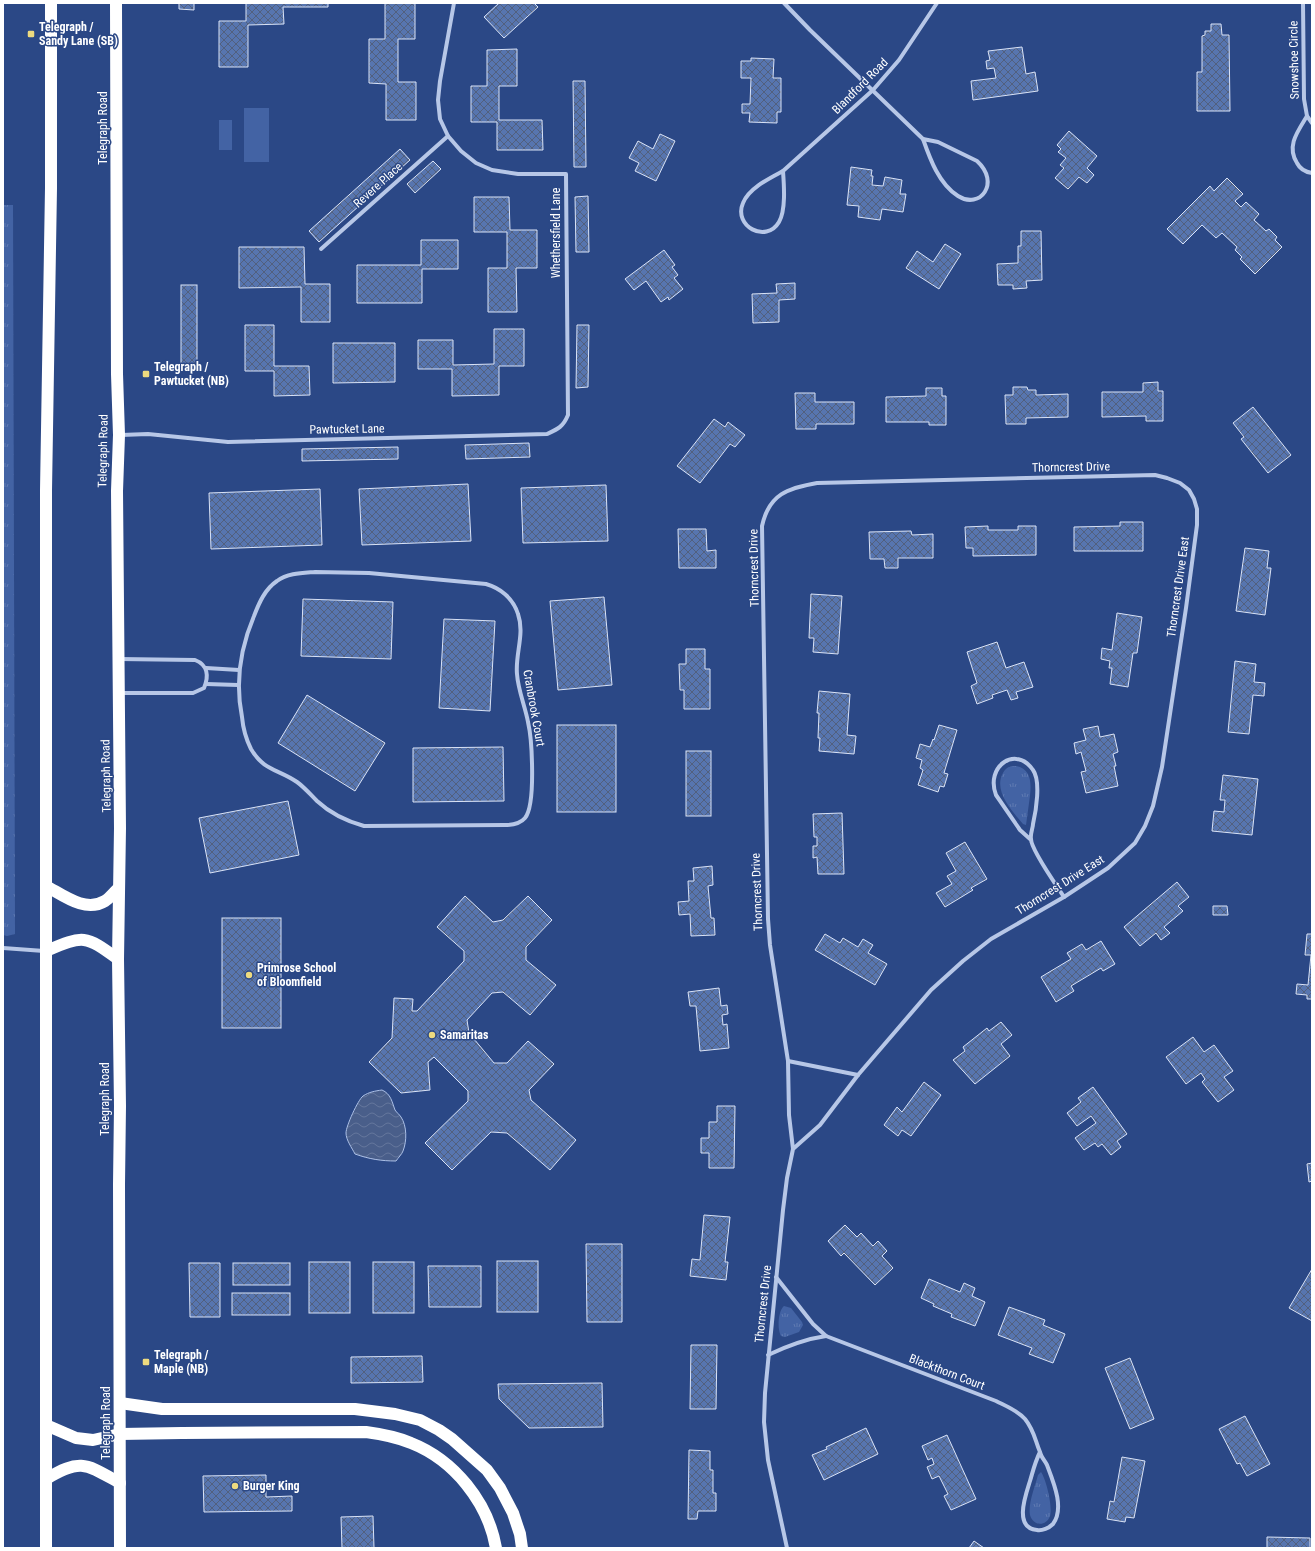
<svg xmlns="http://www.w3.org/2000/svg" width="1315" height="1551" viewBox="0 0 1315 1551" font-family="'Roboto Condensed',sans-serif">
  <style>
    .grass { fill: url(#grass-tufts) }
    .pitch { fill: #4363a4 }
    .water { fill: url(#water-waves); stroke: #acc0e7 }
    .building { fill: url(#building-cross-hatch); stroke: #dae3f6 }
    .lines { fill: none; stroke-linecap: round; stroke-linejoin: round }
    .street { stroke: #b7c7e7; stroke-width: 4 }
    .highway { stroke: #fff; stroke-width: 12 }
    .poi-dot { fill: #edda7f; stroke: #2b4886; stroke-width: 1.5 }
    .labels { text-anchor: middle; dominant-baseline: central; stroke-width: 3; stroke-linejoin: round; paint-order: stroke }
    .poi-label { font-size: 12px; font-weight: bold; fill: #fff; stroke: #2b4886; text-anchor: start }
    .street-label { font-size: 12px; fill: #fff; stroke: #2b4886 }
  </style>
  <defs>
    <pattern id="grass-tufts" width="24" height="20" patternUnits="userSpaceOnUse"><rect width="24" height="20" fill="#4363a4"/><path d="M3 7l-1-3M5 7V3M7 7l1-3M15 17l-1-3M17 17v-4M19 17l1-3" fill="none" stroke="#5f7ab2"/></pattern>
    <pattern id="water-waves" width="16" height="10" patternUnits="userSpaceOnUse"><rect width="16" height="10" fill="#495e8a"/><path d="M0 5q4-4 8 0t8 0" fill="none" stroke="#64769c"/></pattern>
    <pattern id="building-cross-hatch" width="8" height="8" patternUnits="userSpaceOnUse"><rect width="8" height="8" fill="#5775af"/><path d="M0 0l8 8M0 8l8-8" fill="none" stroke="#52607e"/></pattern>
  </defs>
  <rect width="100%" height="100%" fill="#2b4886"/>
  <!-- grass -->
  <g class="grass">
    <polygon points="3,205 13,205 15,934 7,936 3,935"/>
    <path d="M1016 766C1034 769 1031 789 1029 803 1028 810 1027 818 1026 825L1023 824C1012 811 993 791 1003 773 1006 767 1010 766 1016 766Z"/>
    <path d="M784 1306 791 1308 802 1322 803 1325 799 1332 785 1337 781 1336C777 1329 778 1311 784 1306Z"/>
    <path d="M1041 1472C1046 1479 1053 1507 1050 1516 1046 1527 1033 1526 1030 1515 1028 1503 1035 1487 1038 1475Z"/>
  </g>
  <!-- pitch -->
  <g class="pitch">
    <rect x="244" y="108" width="25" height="54"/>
    <rect x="219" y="120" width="13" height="30"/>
  </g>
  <!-- water -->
  <path class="water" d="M382 1090C391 1094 392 1102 395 1110 397 1113 399 1114 401 1117 407 1126 407 1141 403 1151 402 1154 398 1158 396 1161 381 1161 369 1159 355 1154 352 1148 346 1140 346 1133 346 1126 358 1100 363 1096 369 1092 375 1091 382 1090Z"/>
  <!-- building -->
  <g class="building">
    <polygon points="179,3 194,3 194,10 179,9"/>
    <polygon points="246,3 328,3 328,7 283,7 284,24 248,25 248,67 219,67 219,21 246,21"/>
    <polygon points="385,3 420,3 415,3 415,39 398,39 398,82 416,82 416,120 386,120 386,84 369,83 369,39 385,39"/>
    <polygon points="499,3 534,3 538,7 504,38 484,17"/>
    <polygon points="1211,24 1221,24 1222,35 1229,35 1230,111 1197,111 1197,72 1202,72 1202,36 1205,35 1205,31 1211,31"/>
    <polygon points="1022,47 1026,74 1035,72 1038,91 973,100 971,81 996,78 994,68 987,69 986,61 990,60 988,51"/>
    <polygon points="517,49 517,86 499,86 499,120 542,120 543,150 497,150 497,122 471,122 471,86 487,86 487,50"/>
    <polygon points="751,58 774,59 773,78 781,78 781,112 777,112 777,123 749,122 750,113 742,113 742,104 750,104 751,78 741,78 741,61 751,61"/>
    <polygon points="573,81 585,81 586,167 574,167"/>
    <polygon points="1069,131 1097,156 1087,168 1094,175 1087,183 1079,177 1068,189 1055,178 1064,168 1060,165 1066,158 1058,152 1061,149 1057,145"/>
    <polygon points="660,134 675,141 656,181 635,171 639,163 629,158 638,141 653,149"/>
    <polygon points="400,149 410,160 319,242 309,231"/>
    <polygon points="433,161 441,169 415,193 407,184"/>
    <polygon points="851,167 872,170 871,176 873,176 872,185 883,186 885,177 902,180 900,194 906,194 903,212 882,209 880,220 858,217 859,206 847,205"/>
    <polygon points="1227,178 1243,194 1235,201 1241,207 1246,202 1259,214 1254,220 1266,231 1269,229 1277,237 1275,240 1282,247 1255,274 1240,259 1242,257 1235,250 1237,247 1222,233 1216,238 1202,225 1183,244 1167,229 1210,186 1214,191"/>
    <polygon points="588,196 589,252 576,252 575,197"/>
    <polygon points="474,197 509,197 510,230 537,230 537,268 516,268 517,312 488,312 488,268 507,268 507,232 474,232"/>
    <polygon points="1021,231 1041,231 1042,280 1026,281 1027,288 1013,289 1013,285 998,285 997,264 1018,263 1018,246 1021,246"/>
    <polygon points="421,240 458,240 458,269 422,269 422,303 357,303 357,265 421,265"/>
    <polygon points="945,244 961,254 939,289 906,268 917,251 933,262"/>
    <polygon points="239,247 304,247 305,284 330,284 330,322 301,322 301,287 239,288"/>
    <polygon points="664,250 675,265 672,267 678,275 674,278 683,289 669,300 668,297 661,302 646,281 634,290 625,279"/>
    <polygon points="795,283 795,299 779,300 779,322 753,323 752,294 777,293 776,284"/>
    <rect x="181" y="285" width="16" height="84"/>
    <polygon points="245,325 274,325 274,366 309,366 310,395 274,396 274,371 245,371"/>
    <polygon points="577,325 589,325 588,387 576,388"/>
    <polygon points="494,329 524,329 524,366 499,366 499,395 452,396 452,369 418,369 418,340 453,340 453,365 494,364"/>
    <polygon points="333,343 395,343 395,382 333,383"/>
    <polygon points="1158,382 1158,391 1163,391 1163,421 1146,421 1146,416 1102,417 1102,392 1143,392 1143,383"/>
    <polygon points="1013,387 1027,387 1028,390 1036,390 1036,395 1068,394 1068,417 1026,418 1026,424 1006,424 1005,395 1013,395"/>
    <polygon points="926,388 942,388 942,396 946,396 946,425 929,425 929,422 886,422 886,397 926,396"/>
    <polygon points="795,393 815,393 815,402 854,402 854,424 816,424 816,429 796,429"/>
    <polygon points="1253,407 1291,455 1268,473 1241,439 1244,437 1233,423"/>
    <polygon points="714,419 725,427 728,422 745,435 735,447 730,444 700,483 677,466"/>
    <polygon points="529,443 530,457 466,459 465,445"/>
    <polygon points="398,447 398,459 302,461 302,449"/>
    <polygon points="468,484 471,541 362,545 359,489"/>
    <polygon points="606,485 608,541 523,543 521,488"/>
    <polygon points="320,489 322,545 211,549 209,493"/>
    <polygon points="1120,522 1143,522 1143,551 1074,551 1074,527 1120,526"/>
    <polygon points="988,526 988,530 1018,530 1018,526 1036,526 1036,555 973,556 973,548 966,548 965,527"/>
    <polygon points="678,529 706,529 707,551 716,550 716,568 679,568"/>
    <polygon points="911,531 912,535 933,534 933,558 898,558 898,568 885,568 884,559 870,559 869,532"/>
    <polygon points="1245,548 1269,551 1267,568 1271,568 1265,615 1236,611"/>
    <polygon points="811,594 842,596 838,654 813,652 814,638 809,638"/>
    <polygon points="604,597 612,685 558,690 550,601"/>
    <polygon points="303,599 393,602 391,659 301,656"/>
    <polygon points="1117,613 1142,617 1137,653 1133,653 1128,687 1110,684 1112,668 1109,668 1110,661 1101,659 1102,648 1112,650"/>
    <polygon points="444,619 495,621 490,711 439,708"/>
    <polygon points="997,642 1006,668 1024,662 1033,687 1016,692 1018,698 1011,700 1007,690 992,695 993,698 977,704 971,686 977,683 967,652"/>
    <polygon points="686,649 705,649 705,669 710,669 710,709 684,709 684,690 680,690 679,664 686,664"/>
    <polygon points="1235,661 1256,664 1254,682 1265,683 1264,696 1253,695 1249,734 1228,732"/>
    <polygon points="819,691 850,694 847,735 856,736 854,754 819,751 820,738 818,738 819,713 817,713"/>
    <polygon points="307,695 385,743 355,791 278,743"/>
    <rect x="557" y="725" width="59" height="87"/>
    <polygon points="939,725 957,730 944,773 948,774 944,787 940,786 938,792 918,785 923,770 920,768 922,760 916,758 920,744 930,747 933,739 934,740"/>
    <polygon points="1098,726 1100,737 1114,734 1118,752 1113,754 1116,766 1114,766 1118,786 1086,793 1081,772 1086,771 1081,752 1076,754 1074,743 1086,740 1083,729"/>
    <polygon points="503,747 504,801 413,802 413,748"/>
    <rect x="686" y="751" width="25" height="65"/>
    <polygon points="1223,775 1258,779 1252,835 1212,831 1214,811 1224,812 1225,800 1220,800"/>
    <polygon points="288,801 299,855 210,873 199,818"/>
    <polygon points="842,813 844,874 818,874 817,857 813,858 813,846 817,846 817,837 814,837 813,814"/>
    <polygon points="965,842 987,879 971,888 973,890 945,907 936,893 952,884 947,876 956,871 946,853"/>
    <polygon points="712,866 713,885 708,886 711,918 714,918 715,935 691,936 690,914 679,915 678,902 689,901 688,881 694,881 693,868"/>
    <polygon points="1177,882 1189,897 1178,906 1183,911 1164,927 1170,933 1161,940 1156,933 1140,946 1124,927"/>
    <polygon points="465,896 493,922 503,920 528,896 552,920 526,947 526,960 556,985 530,1015 503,992 492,993 467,1020 469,1033 494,1063 507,1063 528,1041 554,1064 529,1090 531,1100 576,1140 550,1170 507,1133 491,1132 452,1170 425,1143 468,1101 468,1091 434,1057 428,1062 430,1090 401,1093 369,1062 392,1038 394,998 413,999 412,1011 417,1011 464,961 464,951 437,927"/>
    <polygon points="1213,906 1227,906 1228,915 1213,915"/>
    <rect x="222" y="918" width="59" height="110"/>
    <polygon points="825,934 840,943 843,938 858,947 863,939 873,945 868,953 887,964 875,985 815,950"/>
    <polygon points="1307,934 1312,934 1312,999 1307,999 1307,995 1296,994 1297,984 1308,985 1311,955 1305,955"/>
    <polygon points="1101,941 1115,964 1103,971 1101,968 1071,986 1074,991 1056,1002 1041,977 1071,959 1067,953 1082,944 1086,950"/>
    <polygon points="719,988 721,1006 727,1005 728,1014 722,1015 723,1025 727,1024 729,1048 700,1051 696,1006 690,1006 688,992"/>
    <polygon points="1001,1022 1012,1035 1001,1044 1010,1056 975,1084 953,1060 965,1051 963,1047 987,1028 989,1031"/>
    <polygon points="1193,1037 1204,1052 1214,1045 1233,1071 1224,1077 1234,1090 1218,1102 1202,1082 1205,1079 1201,1073 1186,1084 1166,1057"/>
    <polygon points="924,1082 941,1095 911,1136 902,1130 898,1136 884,1125 897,1107 902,1112"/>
    <polygon points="1093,1087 1127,1134 1117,1141 1121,1147 1111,1155 1102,1144 1098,1147 1095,1143 1084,1150 1075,1138 1096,1123 1091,1116 1077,1126 1067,1113 1081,1102 1078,1098"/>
    <polygon points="717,1106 735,1106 734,1168 709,1168 709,1153 701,1153 701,1138 709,1138 709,1122 717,1122"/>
    <polygon points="1312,1163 1312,1181 1309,1182 1307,1164"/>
    <polygon points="704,1215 730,1217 725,1262 728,1262 726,1280 690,1276 692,1259 700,1260"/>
    <polygon points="845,1225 857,1237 861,1233 873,1246 878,1241 887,1251 882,1256 893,1268 875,1285 844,1253 841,1256 828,1241"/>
    <polygon points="586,1244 622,1244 622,1322 587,1322"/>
    <rect x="497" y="1261" width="41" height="51"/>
    <rect x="309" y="1262" width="41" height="51"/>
    <rect x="373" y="1262" width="41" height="51"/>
    <polygon points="189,1263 220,1263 220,1317 190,1317"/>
    <rect x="233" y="1263" width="57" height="22"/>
    <polygon points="428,1266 481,1266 481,1307 429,1307"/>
    <polygon points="1312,1269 1312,1321 1289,1308"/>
    <polygon points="929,1279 960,1292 964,1283 975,1288 972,1296 985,1302 975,1326 951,1317 952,1314 933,1306 934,1304 921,1298"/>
    <rect x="232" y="1293" width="58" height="22"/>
    <polygon points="1009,1307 1045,1320 1043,1325 1065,1334 1053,1363 1029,1354 1032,1348 998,1335"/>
    <polygon points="691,1345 717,1345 716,1409 690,1409"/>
    <polygon points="422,1356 423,1382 351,1383 351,1357"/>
    <polygon points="1130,1358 1154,1419 1130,1429 1105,1368"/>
    <polygon points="602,1383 603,1427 529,1428 499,1399 498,1384"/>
    <polygon points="1245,1416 1270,1464 1247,1476 1240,1463 1237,1464 1219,1429"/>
    <polygon points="866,1428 878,1454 824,1480 812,1455 827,1449 826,1447"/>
    <polygon points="947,1435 976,1499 951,1510 944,1496 948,1494 939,1476 932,1479 927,1467 934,1464 932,1458 928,1460 922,1446"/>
    <polygon points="689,1450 710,1451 710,1470 713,1470 713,1493 716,1493 716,1511 698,1511 697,1519 688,1519"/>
    <polygon points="1122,1457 1145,1461 1134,1518 1126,1517 1125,1522 1107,1519 1110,1501 1114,1502"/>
    <polygon points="266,1475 266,1497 292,1496 292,1511 204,1512 203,1476"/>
    <polygon points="373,1516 374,1548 342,1548 341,1517"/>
    <polygon points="1267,1537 1310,1538 1310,1548 1267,1548"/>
    <polygon points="974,1541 984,1548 969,1548"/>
  </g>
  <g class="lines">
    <!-- street -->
    <g class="street">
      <polyline points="784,3 810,30 923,139"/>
      <polyline points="1303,3 1304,99 1307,116 1312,123"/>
      <path d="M1307 116C1298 131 1286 146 1297 163 1300 169 1305 172 1312 173"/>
      <path d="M923 139 938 142 977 161C1001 183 980 210 958 196 939 184 930 159 923 139Z"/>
      <polyline points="783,171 873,90 899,60 937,3"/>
      <path d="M783 171C784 185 786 210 779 222 766 244 733 226 743 203 749 188 770 178 783 171Z"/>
      <polyline points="321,249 448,136"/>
      <path d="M121 435 148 434 228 442 547 434C558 429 563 427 568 415L566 174H518L492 170 476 163 461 151 448 136 440 119 438 100 440 81 454 3"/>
      <path d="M315 572 369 573 486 584C500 588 513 598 518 614 525 634 515 654 517 674 518 690 525 706 528 722 532 739 536 805 525 818 520 824 512 825 505 825L364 826C346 821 331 814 317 801 310 794 304 787 297 782 278 769 264 771 251 749 246 739 243 728 242 717 235 682 240 649 254 616 259 603 265 589 277 581 288 573 302 573 315 572Z"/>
      <path d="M119 659 195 660C208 665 209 676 204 688L193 693H121"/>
      <polyline points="206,668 239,670"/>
      <polyline points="206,684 238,685"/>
      <path d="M1030 839 1020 830 996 795C985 766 1016 745 1033 770 1041 781 1036 811 1033 824 1033 828 1030 834 1031 839 1031 850 1057 886 1064 897"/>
      <polyline points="3,948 44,951"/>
      <polyline points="788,1061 858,1075"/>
      <path d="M776 1277 813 1324 826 1336 996 1401C1006 1406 1017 1410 1025 1419 1034 1430 1035 1440 1040 1452 1041 1457 1045 1461 1047 1465 1053 1481 1065 1508 1053 1524 1049 1528 1042 1531 1037 1530 1013 1528 1026 1494 1030 1481 1033 1471 1035 1462 1040 1452"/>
      <path d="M768 1355C787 1346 805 1339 826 1336"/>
      <path d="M787 1548 768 1460 764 1422 765 1393 783 1210 787 1178 793 1149 789 1115 788 1061 770 945 768 919 762 526C769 494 788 488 817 483L1155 475 1167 478 1180 483 1189 490 1194 499 1197 509V525L1186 608 1162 767 1153 806 1145 826 1135 843 1108 868 1064 897 991 939 963 961 931 990 858 1075 820 1125 793 1149"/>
    </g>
    <!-- highway -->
    <g class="highway">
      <polyline points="116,3 117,374 119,435 117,491 120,828 118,959 120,1106 119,1184 120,1548"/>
      <path d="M46 886C63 895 85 913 105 901 110 898 114 892 119 888"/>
      <path d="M46 951C84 935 85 935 118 959"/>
      <polyline points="120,1403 162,1409 355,1409 395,1414 420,1420 439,1430 452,1439 487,1470 500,1488 513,1513 520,1534 522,1548"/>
      <path d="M46 1425 76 1438 93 1440 120 1434 182 1433 366 1432C381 1434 397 1437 411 1443 454 1460 488 1502 496 1548"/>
      <path d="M46 1479C81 1458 86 1464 120 1483"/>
      <polyline points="46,1548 46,490 51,188 51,3"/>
    </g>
  </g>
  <!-- markers -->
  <g class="poi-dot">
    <rect x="27" y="30" width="8" height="8" rx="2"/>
    <rect x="142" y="370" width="8" height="8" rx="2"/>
    <circle cx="249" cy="975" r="4"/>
    <circle cx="432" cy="1035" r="4"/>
    <rect x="142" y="1358" width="8" height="8" rx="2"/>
    <circle cx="235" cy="1486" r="4"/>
  </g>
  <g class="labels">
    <!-- poi labels -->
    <g class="poi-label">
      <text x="39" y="27">Telegraph /<tspan x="39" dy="14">Sandy Lane (SB)</tspan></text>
      <text x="154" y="367">Telegraph /<tspan x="154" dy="14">Pawtucket (NB)</tspan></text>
      <text x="257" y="968">Primrose School<tspan x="257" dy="14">of Bloomfield</tspan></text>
      <text x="440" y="1035">Samaritas</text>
      <text x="154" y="1355">Telegraph /<tspan x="154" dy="14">Maple (NB)</tspan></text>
      <text x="243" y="1486">Burger King</text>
    </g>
    <!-- street labels -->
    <g class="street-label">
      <text transform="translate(1294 60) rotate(-91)">Snowshoe Circle</text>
      <text transform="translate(860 86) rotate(-45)">Blandford Road</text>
      <text transform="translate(103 128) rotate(-90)">Telegraph Road</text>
      <text transform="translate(378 185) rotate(-42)">Revere Place</text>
      <text transform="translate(556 233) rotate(-90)">Whethersfield Lane</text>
      <text transform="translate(347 429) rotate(-1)">Pawtucket Lane</text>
      <text transform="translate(103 451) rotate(-89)">Telegraph Road</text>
      <text transform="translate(1071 467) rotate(-1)">Thorncrest Drive</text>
      <text transform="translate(754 568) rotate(-91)">Thorncrest Drive</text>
      <text transform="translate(1178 587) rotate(-82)">Thorncrest Drive East</text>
      <text transform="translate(534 708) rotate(80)">Cranbrook Court</text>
      <text transform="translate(106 776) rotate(-91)">Telegraph Road</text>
      <text transform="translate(1060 885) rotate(-32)">Thorncrest Drive East</text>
      <text transform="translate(757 892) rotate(-92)">Thorncrest Drive</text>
      <text transform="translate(105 1099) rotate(-90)">Telegraph Road</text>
      <text transform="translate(763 1304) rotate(-84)">Thorncrest Drive</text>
      <text transform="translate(947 1372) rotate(21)">Blackthorn Court</text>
      <text transform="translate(106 1423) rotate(-90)">Telegraph Road</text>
    </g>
  </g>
  <!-- border -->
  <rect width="1315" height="1551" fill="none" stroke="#ffffff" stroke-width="8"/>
</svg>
